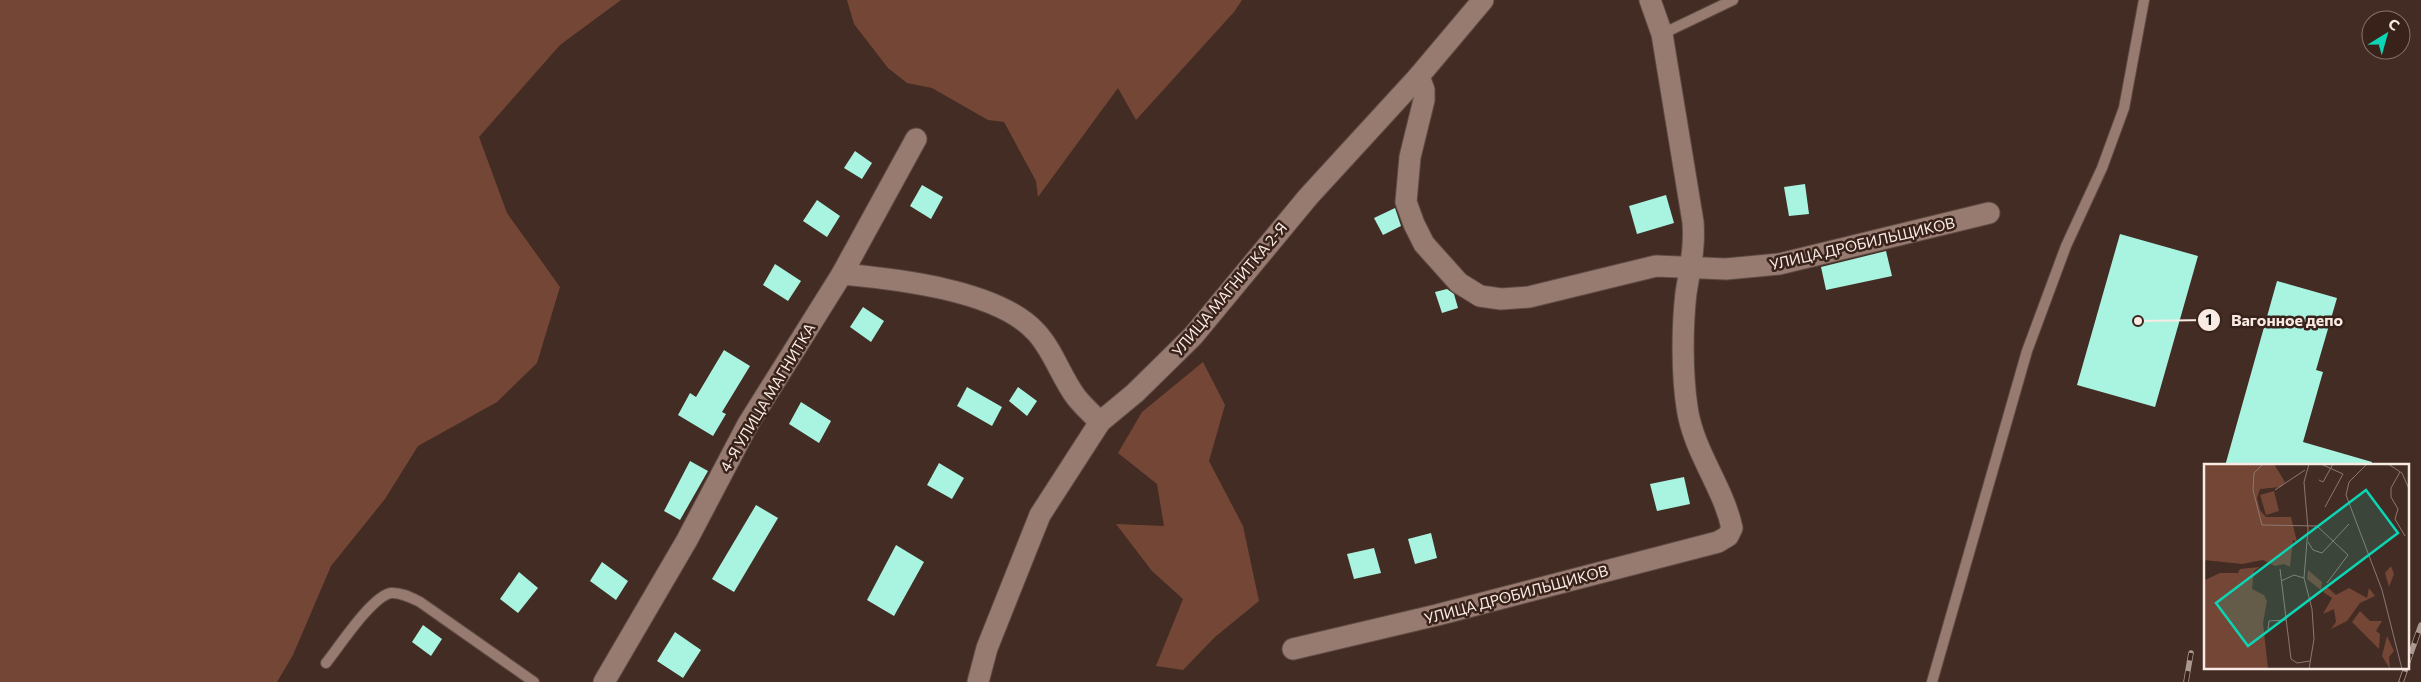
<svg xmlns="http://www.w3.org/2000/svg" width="2421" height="682" viewBox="0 0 2421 682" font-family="Commissioner,sans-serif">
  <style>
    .green { fill: #744635 }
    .building { fill: #a9f4e1 }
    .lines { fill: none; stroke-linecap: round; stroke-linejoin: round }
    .lane-casing { stroke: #5f4c44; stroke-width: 12 }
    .street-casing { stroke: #5f4c44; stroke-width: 23 }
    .lane { stroke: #977b71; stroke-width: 10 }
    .street { stroke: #977b71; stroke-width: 21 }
    .rail-casing { stroke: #aa9891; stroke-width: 5.5 }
    .rail { stroke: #39221a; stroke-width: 4; stroke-dasharray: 11; stroke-linecap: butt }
    .labels { text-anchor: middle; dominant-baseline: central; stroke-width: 5; stroke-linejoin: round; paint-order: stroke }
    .street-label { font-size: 15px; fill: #f9eae4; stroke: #39221a }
    .inset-road { fill: none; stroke: #8c7871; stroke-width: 1 }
    .view { fill: #0cd5b5; fill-opacity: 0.15; stroke: #0cd5b5; stroke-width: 2.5 }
    .inset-edge { fill: none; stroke: #f9eae4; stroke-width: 2.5 }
    .leader { fill: none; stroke: #f9eae4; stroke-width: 2 }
    .callout-dot { fill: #f9eae4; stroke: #39221a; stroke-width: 2 }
    .mark-label { font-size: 15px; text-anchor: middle; font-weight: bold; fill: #111 }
    .callout-label { font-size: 16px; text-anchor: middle; font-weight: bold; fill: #f9eae4; stroke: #39221a; stroke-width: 5; stroke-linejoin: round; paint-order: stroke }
  </style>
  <rect width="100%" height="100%" fill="#432c24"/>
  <!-- green -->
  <g class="green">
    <polygon points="0,0 621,0 560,45 479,137 507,213 560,287 537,363 497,402 418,446 385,499 331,566 293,655 277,682 0,682"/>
    <polygon points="847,0 1242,0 1234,12 1136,120 1118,88 1038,197 1036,181 1004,122 988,120 932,88 907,83 888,68 854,24"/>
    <polygon points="1203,362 1225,405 1209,461 1243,526 1259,601 1215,637 1183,670 1156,666 1183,599 1152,571 1116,524 1164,526 1157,484 1118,453 1142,412"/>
  </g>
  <!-- building -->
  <g class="building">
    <polygon points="855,151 872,163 862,179 844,168"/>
    <polygon points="1805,184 1809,214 1789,216 1784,187"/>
    <polygon points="922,185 943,197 931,219 910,206"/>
    <polygon points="1666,195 1674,223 1637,234 1629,206"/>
    <polygon points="817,200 840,216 827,237 803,221"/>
    <polygon points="1395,208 1401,226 1383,235 1374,218"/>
    <polygon points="2120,234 2198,256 2155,407 2077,385"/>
    <polygon points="1886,251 1892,276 1826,290 1821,267"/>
    <polygon points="775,264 801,281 788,301 763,285"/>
    <polygon points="2277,281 2337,298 2316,370 2323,372 2303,442 2372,462 2371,466 2225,466"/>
    <polygon points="1447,289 1454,294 1458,308 1442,313 1435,292"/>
    <polygon points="863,307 884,321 871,342 850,327"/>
    <polygon points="724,350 750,366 722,412 726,414 713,436 678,415 690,393 696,397"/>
    <polygon points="967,387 1002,407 992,426 957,406"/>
    <polygon points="1018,387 1037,401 1027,416 1009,401"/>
    <polygon points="801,402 831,421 819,443 789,424"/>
    <polygon points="690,461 708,471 680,520 664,511"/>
    <polygon points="939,463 964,478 952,499 927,485"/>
    <polygon points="1684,477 1690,504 1657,511 1650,484"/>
    <polygon points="756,505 778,518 734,592 712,579"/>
    <polygon points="1431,533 1437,558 1415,564 1408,539"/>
    <polygon points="896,545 924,562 894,616 867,600"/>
    <polygon points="1374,548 1381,573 1354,579 1347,554"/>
    <polygon points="602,562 628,581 616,600 590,581"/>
    <polygon points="519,572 538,588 518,613 500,599"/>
    <polygon points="423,625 442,639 431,656 412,642"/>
    <polygon points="675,632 701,650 683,678 657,661"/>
  </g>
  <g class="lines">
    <defs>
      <g id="lane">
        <polyline points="1662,34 1733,0"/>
        <path d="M326 663C339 647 372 596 391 593 401 592 412 598 420 602L534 682"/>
        <polyline points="1932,682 2027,351 2066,246 2102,168 2124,108 2144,0"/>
      </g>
      <g id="street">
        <polyline points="1419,76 1424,90 1424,100 1410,157 1406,202 1414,224 1424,244 1459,283 1480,296 1501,299 1529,297 1656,266 1726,269 1779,264 1989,213"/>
        <path d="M842 274C896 279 998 290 1036 332 1053 350 1061 377 1076 397 1083 406 1092 414 1100 422"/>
        <path d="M1293 649 1437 615 1718 542 1728 536 1732 528C1723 486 1693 451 1687 407 1682 374 1682 327 1686 293 1690 268 1695 248 1693 222L1662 34 1650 0"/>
        <polyline points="604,682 687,540 748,424 842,274 916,139"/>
        <polyline points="978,682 987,648 1040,515 1100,422 1135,393 1193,336 1308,197 1419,76 1483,0"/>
      </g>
    </defs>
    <!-- lane casing -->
    <use href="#lane" class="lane-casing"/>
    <!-- street casing -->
    <use href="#street" class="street-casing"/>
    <!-- lane -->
    <use href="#lane" class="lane"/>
    <!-- street -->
    <use href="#street" class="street"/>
    <defs>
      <g id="rail">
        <polyline points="2407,664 2421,625"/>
        <polyline points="2186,682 2191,653"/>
        <polyline points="2401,682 2406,668"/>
      </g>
    </defs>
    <!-- rail casing -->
    <use href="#rail" class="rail-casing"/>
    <!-- rail -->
    <use href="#rail" class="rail"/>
  </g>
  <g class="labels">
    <!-- street labels -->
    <g class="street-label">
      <text transform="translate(1862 243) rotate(-13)">УЛИЦА ДРОБИЛЬЩИКОВ</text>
      <text transform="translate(1229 289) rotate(-50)">УЛИЦА МАГНИТКА 2-Я</text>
      <text transform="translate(767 397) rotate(-59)">4-Я УЛИЦА МАГНИТКА</text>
      <text transform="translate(1516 594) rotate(-15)">УЛИЦА ДРОБИЛЬЩИКОВ</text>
    </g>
  </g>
  <!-- overview -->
  <g transform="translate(2204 464)">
    <rect width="205" height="205" fill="#432c24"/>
    <path d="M0 0H70L81 18 77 23 56 25 53 34 56 46 62 53H87L93 78 89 76 86 103 80 100 71 102 59 96 38 100 0 96ZM70 27 75 47 62 51 56 31ZM187 102 190 110 185 123 181 109ZM56 103 50 107 48 125 60 131 63 137 59 159 64 204 0 205 1 116 16 109H34L36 105ZM104 106 118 118 117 126 103 115ZM123 123 132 131 145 124 163 134 165 124 171 132 156 139 143 157 127 165 132 158 130 145 119 150 128 134 119 128ZM156 147 166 157H178L172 167 176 170 175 185 148 158ZM183 172 190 187 185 193 186 205 178 192Z" fill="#744635"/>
    <path class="inset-road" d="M59 0 50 9 49 26 58 61 113 62 144 91 123 119M105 0 100 18 104 65 100 114 108 145 110 175 105 205M117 0 139 10 121 43M163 0 145 18 142 31 178 126 198 205M184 0 198 9 205 25M196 8 187 24V33L194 45 191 55 201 72M115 16 119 18 129 0M71 26 101 6M205 32V54M104 78 109 86 118 89 145 60M76 105 87 195 93 199 106 197M77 117 90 111 100 114M64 165 65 157 82 156"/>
    <path class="view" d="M162 26 194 69 44 182 12 139Z"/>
    <rect width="205" height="205" class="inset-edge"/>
  </g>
  <!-- callouts -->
  <path class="leader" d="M2138 321L2209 320"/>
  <g class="callout-dot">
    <circle cx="2138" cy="321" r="5"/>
    <circle cx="2209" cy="320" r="12"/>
  </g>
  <g class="mark-label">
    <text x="2209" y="325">1</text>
  </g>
  <g class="callout-label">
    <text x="2287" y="326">Вагонное депо</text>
  </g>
  <!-- north arrow -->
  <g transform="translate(2386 35) rotate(37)"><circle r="24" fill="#39221a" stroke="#86726b"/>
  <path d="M0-4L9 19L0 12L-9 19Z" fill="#0cd5b5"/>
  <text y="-8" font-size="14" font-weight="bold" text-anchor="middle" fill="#f9eae4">С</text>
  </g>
</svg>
